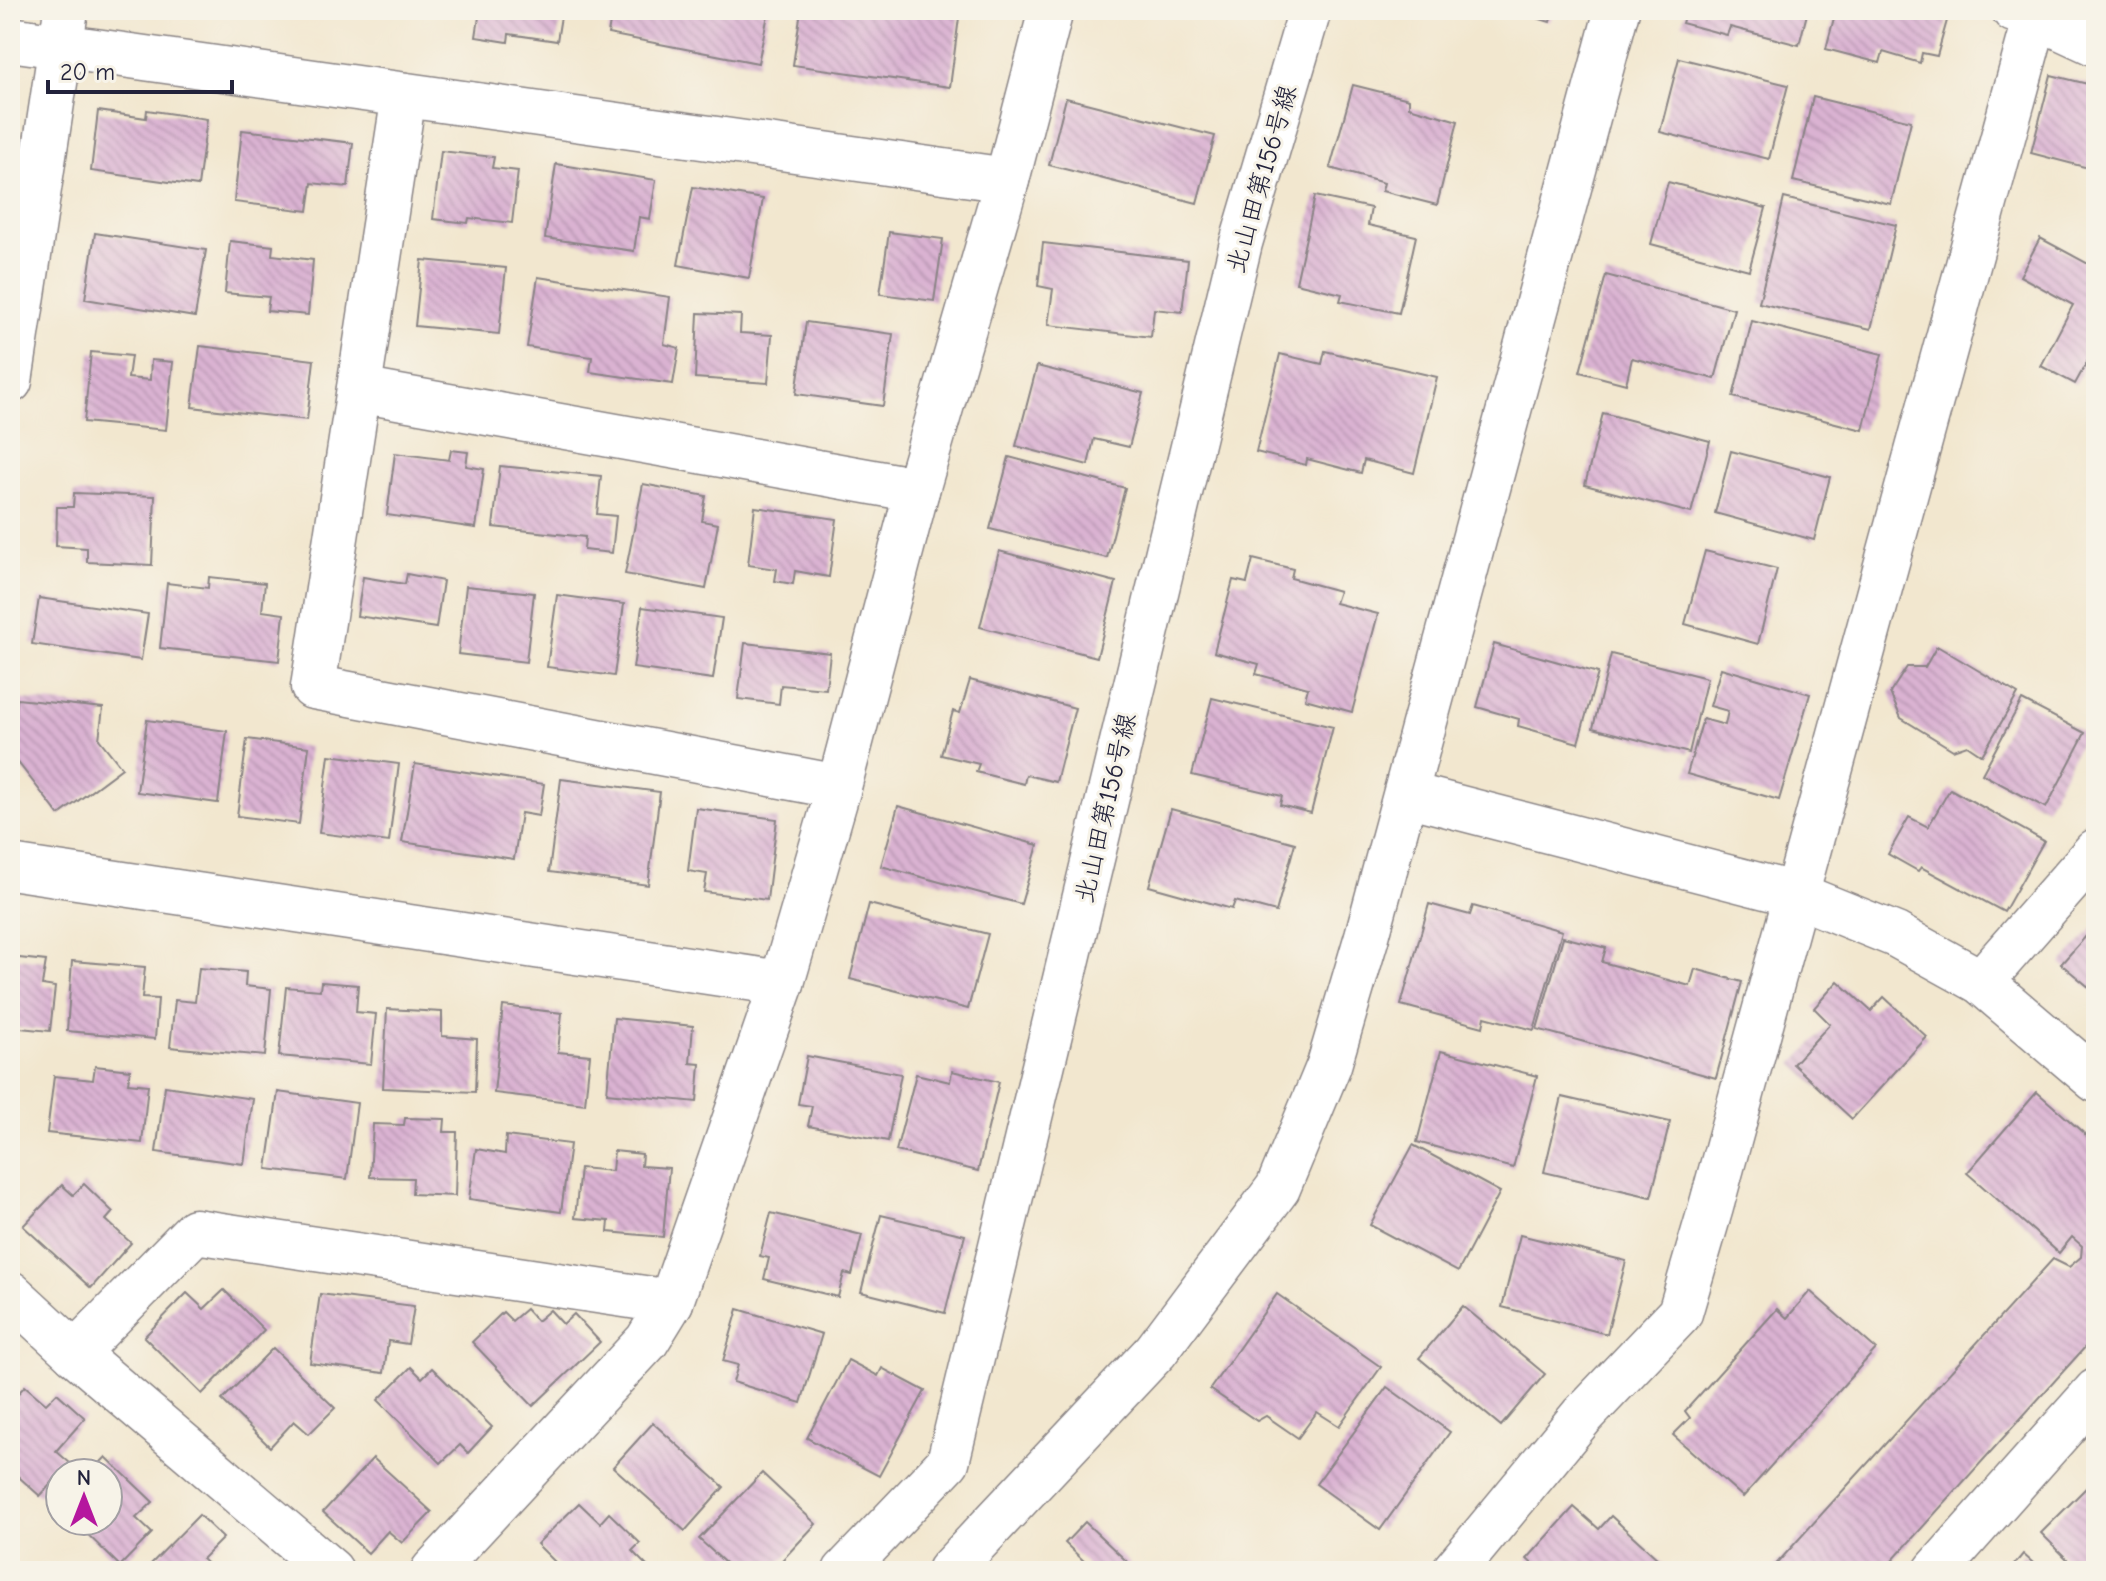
<svg xmlns="http://www.w3.org/2000/svg" width="2106" height="1581" viewBox="0 0 2106 1581" font-family="'Comic Neue','Klee One',sans-serif">
  <style>
    .building { fill: url(#building-back-hatch) }
    .lines { fill: none; stroke-linecap: round; stroke-linejoin: round }
    .pedestrian-casing { stroke: #8a8485; stroke-width: 45 }
    .minor-casing { stroke: #8a8485; stroke-width: 47 }
    .tertiary-casing { stroke: #8a8485; stroke-width: 47 }
    .pedestrian { stroke: #fff; stroke-width: 42 }
    .minor { stroke: #fff; stroke-width: 44 }
    .tertiary { stroke: #fff; stroke-width: 44 }
    .labels { text-anchor: middle; dominant-baseline: central; stroke-width: 6; stroke-linejoin: round; paint-order: stroke }
    .street-label { font-size: 26px; fill: #22223b; stroke: #f7f3e8 }
  </style>
  <defs>
    <pattern id="building-back-hatch" width="6" height="6" patternUnits="userSpaceOnUse" patternTransform="scale(2)"><rect width="6" height="6" fill="#dab2d2"/><path d="M-1 5l2 2M0 0l6 6M5-1l2 2" fill="none" stroke="#bb99b5"/></pattern>
  </defs>
  <rect width="100%" height="100%" fill="#f7f3e8"/>
  <filter id="ink" filterUnits="userSpaceOnUse"><feTurbulence type="fractalNoise" baseFrequency=".0125" numOctaves="2"/><feDisplacementMap in="SourceGraphic" scale="16" xChannelSelector="R" yChannelSelector="G"/><feConvolveMatrix kernelMatrix="1 2 1 2 8 2 1 2 1" color-interpolation-filters="sRGB"/></filter>
  <filter id="wash" filterUnits="userSpaceOnUse"><feTurbulence type="fractalNoise" baseFrequency=".006" numOctaves="4" result="noise"/><feDisplacementMap in="SourceGraphic" scale="32" xChannelSelector="R" yChannelSelector="G"/><feGaussianBlur stdDeviation="1.8" result="paint"/><feColorMatrix in="noise" values="0 0 0 0 0 0 0 0 0 0 0 0 0 0 0 0 0 1.4 0 .05"/><feComposite in="paint" operator="in"/></filter>
  <g filter="url(#wash)">
    <rect width="100%" height="100%" fill="#f2e7cf"/>
    <g id="blocks">
      <!-- building -->
      <g class="building">
        <polygon points="480,10 562,10 557,41 509,34 508,42 476,37"/>
        <polygon points="612,10 769,10 758,63 608,34"/>
        <polygon points="801,10 960,10 950,87 793,65"/>
        <polygon points="1510,10 1553,10 1550,22"/>
        <polygon points="1686,10 1808,10 1799,45 1730,27 1727,35 1682,23"/>
        <polygon points="1836,10 1950,10 1937,56 1922,53 1920,63 1883,52 1880,63 1826,49"/>
        <polygon points="1679,58 1788,85 1769,159 1660,132"/>
        <polygon points="2051,75 2096,86 2096,170 2031,153"/>
        <polygon points="1353,85 1409,99 1409,107 1458,121 1437,205 1382,191 1384,183 1330,168"/>
        <polygon points="1813,97 1911,121 1891,204 1793,181"/>
        <polygon points="1066,98 1215,136 1197,203 1049,165"/>
        <polygon points="147,110 207,119 198,186 91,171 98,111 146,118"/>
        <polygon points="242,130 353,143 348,187 312,183 308,211 234,202"/>
        <polygon points="441,151 494,157 492,168 518,171 512,223 469,218 468,223 433,219"/>
        <polygon points="556,164 656,180 650,219 639,217 634,251 545,238"/>
        <polygon points="1668,182 1766,208 1749,270 1651,244"/>
        <polygon points="693,187 763,199 749,278 678,265"/>
        <polygon points="1315,196 1371,208 1368,225 1416,236 1399,313 1340,301 1342,294 1296,283"/>
        <polygon points="1784,198 1896,225 1871,329 1759,303"/>
        <polygon points="889,232 943,239 934,301 880,294"/>
        <polygon points="95,233 206,250 195,317 85,299"/>
        <polygon points="2040,238 2096,268 2096,346 2075,384 2041,366 2073,305 2020,276"/>
        <polygon points="230,241 273,246 272,255 313,260 308,315 267,311 269,297 225,293"/>
        <polygon points="1043,243 1188,260 1182,312 1154,309 1151,337 1048,325 1053,289 1038,286"/>
        <polygon points="422,260 506,268 499,334 415,326"/>
        <polygon points="1606,275 1734,309 1715,379 1632,358 1626,384 1580,372"/>
        <polygon points="538,277 670,297 664,344 679,348 673,384 590,372 592,357 527,347"/>
        <polygon points="698,313 741,315 740,333 772,335 768,383 695,378"/>
        <polygon points="1752,321 1882,354 1863,430 1733,397"/>
        <polygon points="806,322 893,334 883,406 796,394"/>
        <polygon points="200,346 314,360 307,420 192,407"/>
        <polygon points="1325,351 1437,377 1414,473 1364,460 1361,473 1307,459 1306,465 1256,452 1280,354 1322,364"/>
        <polygon points="91,352 131,356 128,378 150,380 151,360 173,362 166,430 84,422"/>
        <polygon points="1037,366 1143,393 1129,447 1094,439 1088,465 1016,446"/>
        <polygon points="1603,413 1710,441 1691,513 1585,485"/>
        <polygon points="451,450 468,452 466,466 484,469 476,528 387,515 395,453 449,460"/>
        <polygon points="1731,451 1830,477 1814,540 1715,513"/>
        <polygon points="1009,457 1125,488 1107,558 990,529"/>
        <polygon points="500,466 601,476 597,514 616,516 612,553 584,550 585,537 493,527"/>
        <polygon points="643,484 706,496 702,521 718,524 706,589 625,574"/>
        <polygon points="74,493 155,496 152,565 87,562 87,548 56,546 57,507 73,507"/>
        <polygon points="755,507 837,519 829,577 795,571 793,584 775,581 777,569 748,565"/>
        <polygon points="999,551 1116,582 1097,657 980,627"/>
        <polygon points="1705,551 1777,569 1758,644 1685,624"/>
        <polygon points="1253,559 1293,569 1291,578 1339,591 1335,603 1378,614 1352,712 1305,699 1308,688 1256,674 1259,664 1214,652 1233,580 1247,583"/>
        <polygon points="407,574 443,581 436,628 357,616 363,577 405,584"/>
        <polygon points="209,577 265,583 262,611 284,614 279,661 160,648 167,583 208,588"/>
        <polygon points="466,586 534,593 526,662 458,654"/>
        <polygon points="557,595 624,604 614,676 547,667"/>
        <polygon points="39,598 148,614 141,660 32,644"/>
        <polygon points="642,607 722,618 713,679 633,668"/>
        <polygon points="745,643 830,653 826,689 781,685 779,704 738,699"/>
        <polygon points="1494,644 1598,673 1578,743 1518,726 1519,719 1477,707"/>
        <polygon points="1937,646 2018,694 1982,755 1967,745 1953,750 1901,718 1890,693 1907,667 1925,667"/>
        <polygon points="1611,654 1707,678 1689,753 1593,728"/>
        <polygon points="1721,668 1810,694 1779,800 1687,774 1703,719 1725,725 1728,711 1710,706"/>
        <polygon points="970,680 1075,708 1056,782 1026,775 1024,784 976,772 979,764 941,755 953,711 960,713"/>
        <polygon points="1212,698 1333,727 1311,813 1280,805 1282,796 1192,775"/>
        <polygon points="17,699 103,708 99,739 122,768 59,815 13,756"/>
        <polygon points="2022,700 2085,733 2046,808 1982,774"/>
        <polygon points="147,720 227,731 218,803 137,792"/>
        <polygon points="247,739 309,747 299,824 237,816"/>
        <polygon points="329,755 399,764 389,842 319,833"/>
        <polygon points="415,764 544,784 539,816 521,813 514,859 402,842"/>
        <polygon points="561,779 660,792 648,885 549,872"/>
        <polygon points="1950,789 2044,841 2004,912 1921,867 1918,871 1888,854 1909,817 1928,827"/>
        <polygon points="898,806 1038,845 1021,904 881,866"/>
        <polygon points="696,808 777,819 767,900 704,892 707,874 688,871"/>
        <polygon points="1171,809 1295,843 1276,912 1235,901 1232,909 1149,886"/>
        <polygon points="869,904 988,934 968,1009 850,979"/>
        <polygon points="1429,904 1470,915 1473,906 1562,931 1534,1030 1485,1017 1483,1027 1401,1005"/>
        <polygon points="2096,925 2096,993 2061,964"/>
        <polygon points="1563,937 1606,948 1602,962 1690,986 1695,969 1742,982 1716,1078 1537,1029"/>
        <polygon points="10,957 46,961 42,985 55,987 50,1031 10,1027"/>
        <polygon points="72,961 145,967 142,998 158,999 155,1039 67,1031"/>
        <polygon points="199,968 246,972 245,986 271,989 265,1056 170,1047 175,1000 195,1002"/>
        <polygon points="1838,981 1871,1011 1884,997 1927,1037 1852,1119 1793,1064 1830,1024 1814,1008"/>
        <polygon points="321,982 358,985 356,1012 376,1014 371,1064 279,1056 286,987 320,990"/>
        <polygon points="503,1006 562,1013 558,1052 590,1055 585,1104 494,1093"/>
        <polygon points="387,1009 442,1012 442,1036 477,1039 475,1092 383,1088"/>
        <polygon points="614,1018 693,1026 690,1063 700,1064 697,1102 607,1093"/>
        <polygon points="1441,1051 1537,1076 1513,1168 1417,1142"/>
        <polygon points="807,1056 901,1074 888,1141 808,1126 812,1106 798,1104"/>
        <polygon points="95,1066 130,1070 128,1083 148,1085 142,1143 47,1133 54,1076 93,1080"/>
        <polygon points="952,1071 999,1082 978,1171 896,1151 916,1074 950,1082"/>
        <polygon points="165,1086 253,1099 244,1164 156,1152"/>
        <polygon points="278,1092 357,1103 347,1179 267,1169"/>
        <polygon points="2037,1092 2096,1144 2096,1335 1883,1571 1770,1571 2053,1259 2069,1267 2081,1257 2082,1246 2072,1237 2059,1253 1967,1173"/>
        <polygon points="1562,1097 1670,1122 1651,1197 1544,1172"/>
        <polygon points="405,1118 445,1119 444,1132 457,1132 455,1196 412,1194 413,1178 370,1177 373,1124 404,1125"/>
        <polygon points="506,1136 570,1144 561,1212 469,1199 476,1149 505,1154"/>
        <polygon points="1413,1145 1500,1192 1458,1272 1370,1225"/>
        <polygon points="614,1151 642,1154 641,1166 669,1168 663,1237 608,1232 609,1221 575,1218 580,1168 612,1171"/>
        <polygon points="84,1184 113,1212 106,1220 131,1243 91,1288 23,1226 62,1185 73,1195"/>
        <polygon points="771,1213 862,1235 852,1275 844,1273 838,1297 764,1279 769,1258 760,1256"/>
        <polygon points="881,1215 965,1235 945,1313 861,1292"/>
        <polygon points="1520,1235 1626,1261 1607,1334 1502,1307"/>
        <polygon points="224,1290 264,1330 202,1394 144,1337 187,1293 204,1309"/>
        <polygon points="1810,1291 1876,1349 1743,1497 1673,1435 1690,1418 1685,1411 1777,1309 1787,1318"/>
        <polygon points="320,1294 414,1306 408,1344 388,1341 384,1373 310,1363"/>
        <polygon points="1277,1294 1381,1367 1339,1426 1317,1412 1298,1438 1266,1416 1257,1421 1210,1389"/>
        <polygon points="1463,1306 1545,1374 1501,1426 1419,1358"/>
        <polygon points="526,1309 537,1321 550,1310 563,1324 574,1314 600,1342 533,1406 472,1342 503,1312 512,1321"/>
        <polygon points="738,1309 822,1334 801,1403 733,1382 738,1365 723,1361"/>
        <polygon points="273,1348 335,1408 309,1434 294,1421 270,1447 222,1400"/>
        <polygon points="848,1360 878,1376 882,1368 925,1391 879,1476 807,1438"/>
        <polygon points="411,1367 422,1378 432,1368 492,1427 468,1453 460,1445 441,1463 378,1400"/>
        <polygon points="25,1386 46,1404 57,1393 85,1418 56,1451 70,1463 40,1496 10,1469 10,1402"/>
        <polygon points="1387,1387 1450,1432 1380,1530 1316,1484"/>
        <polygon points="653,1423 724,1487 685,1531 613,1467"/>
        <polygon points="106,1457 153,1502 136,1518 152,1533 120,1566 74,1521 108,1521 108,1473 90,1473"/>
        <polygon points="373,1458 432,1512 402,1543 388,1531 368,1553 323,1512"/>
        <polygon points="762,1473 816,1524 772,1571 734,1571 699,1539"/>
        <polygon points="2096,1478 2096,1571 2079,1571 2041,1533"/>
        <polygon points="579,1503 600,1523 609,1513 640,1543 632,1551 650,1569 648,1571 564,1571 537,1544"/>
        <polygon points="1574,1507 1599,1529 1611,1516 1671,1571 1540,1571 1527,1559"/>
        <polygon points="199,1515 223,1538 202,1559 215,1571 144,1571"/>
        <polygon points="1085,1522 1137,1571 1082,1571 1088,1565 1065,1543"/>
        <polygon points="2023,1554 2042,1571 2009,1571"/>
      </g>
    </g>
  </g>
  <g filter="url(#ink)">
    <use href="#blocks" fill-opacity="0" stroke="#8a8485" stroke-width="2"/>
    <g class="lines">
      <defs>
        <polyline id="pedestrian" points="844,1571 948,1462 1241,243 1310,10"/>
        <g id="minor">
          <polyline points="2014,10 2036,16 2096,44"/>
          <polyline points="10,39 1007,180"/>
          <polyline points="404,95 313,687 839,787"/>
          <polyline points="359,390 917,490"/>
          <polyline points="1406,794 1797,895 1896,935 1981,982 2096,1080"/>
          <polyline points="10,867 782,983"/>
          <polyline points="1981,982 2096,851"/>
          <polyline points="10,1293 75,1353 331,1571"/>
          <polyline points="75,1353 195,1231 671,1302"/>
          <polyline points="433,1571 647,1341 671,1302 782,983 839,787 917,490 1007,180 1051,10"/>
          <polyline points="949,1571 1156,1351 1278,1188 1329,1065 1367,936 1617,10"/>
          <polyline points="1454,1571 1582,1416 1680,1313 1711,1207 2036,16"/>
          <polyline points="1936,1571 2096,1391"/>
        </g>
        <polyline id="tertiary" points="10,381 66,10"/>
      </defs>
      <!-- pedestrian casing -->
      <use href="#pedestrian" class="pedestrian-casing"/>
      <!-- minor casing -->
      <use href="#minor" class="minor-casing"/>
      <!-- tertiary casing -->
      <use href="#tertiary" class="tertiary-casing"/>
      <!-- pedestrian -->
      <use href="#pedestrian" class="pedestrian"/>
      <!-- minor -->
      <use href="#minor" class="minor"/>
      <!-- tertiary -->
      <use href="#tertiary" class="tertiary"/>
    </g>
  </g>
  <g class="labels">
    <!-- street labels -->
    <g class="street-label">
      <text transform="translate(1262 179) rotate(-74)">北山田第156号線</text>
      <text transform="translate(1106 808) rotate(-77)">北山田第156号線</text>
    </g>
  </g>
  <!-- margin -->
  <rect width="2106" height="1581" fill="none" stroke="#f7f3e8" stroke-width="40"/>
  <!-- north arrow -->
  <g transform="translate(84 1497)"><circle r="38" fill="#f7f3e8" stroke="#a29fa3" stroke-width="2"/>
  <path d="M0-6L14 30L0 20L-14 30Z" fill="#b5179e"/>
  <text y="-12" font-size="22" font-weight="bold" text-anchor="middle" fill="#22223b">N</text>
  </g>
  <!-- scale -->
  <path d="M48 80v12h184v-12" fill="none" stroke="#22223b" stroke-width="4"/>
  <text x="60" y="80" font-size="24" fill="#22223b" stroke="#f7f3e8" stroke-width="6" paint-order="stroke">20 m</text>
</svg>
